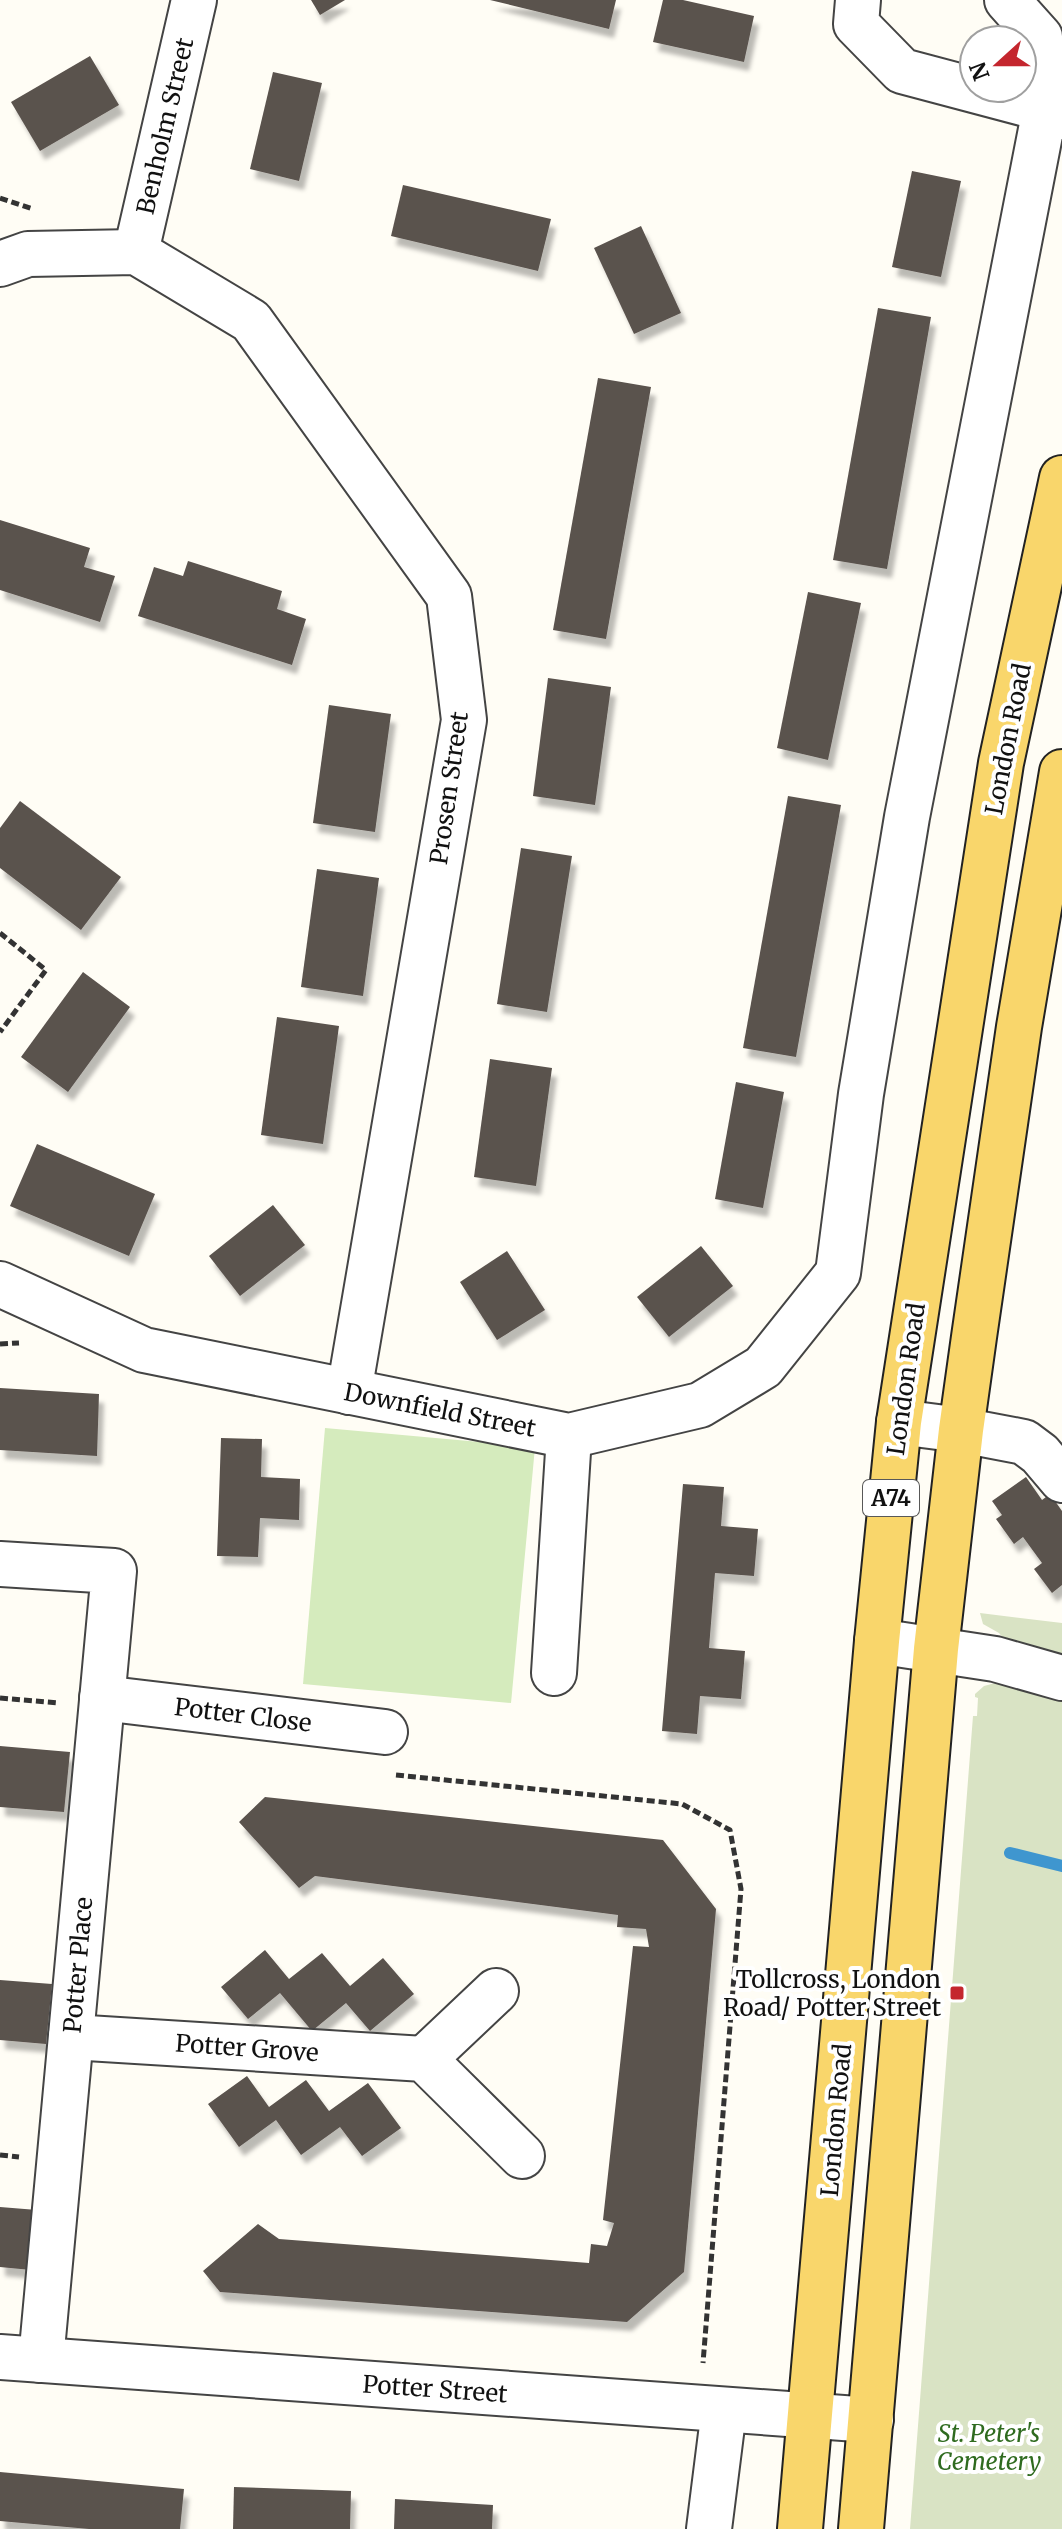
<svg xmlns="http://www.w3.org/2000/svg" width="1062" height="2529" viewBox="0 0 1062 2529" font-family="Merriweather,serif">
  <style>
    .green { fill: #d5ebbd }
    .cemetery { fill: #d9e3c4 }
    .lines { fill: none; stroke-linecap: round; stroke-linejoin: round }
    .stream { stroke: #3f96cf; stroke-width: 12 }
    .building { fill: #5a524d; filter: url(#shadow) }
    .minor-casing { stroke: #444; stroke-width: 48 }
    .major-casing { stroke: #222; stroke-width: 48 }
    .path { stroke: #333; stroke-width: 5; stroke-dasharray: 8 4; stroke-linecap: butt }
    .minor { stroke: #fff; stroke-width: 44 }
    .major { stroke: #f9d66b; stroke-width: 44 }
    .poi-dot { fill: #c4262e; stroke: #fff; stroke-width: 3 }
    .labels { text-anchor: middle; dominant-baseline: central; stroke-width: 8; stroke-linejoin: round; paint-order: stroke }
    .shield { fill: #fff; stroke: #585858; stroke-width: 2 }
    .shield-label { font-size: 22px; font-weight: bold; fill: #111 }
    .street-label { font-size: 24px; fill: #111; stroke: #fff }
    .poi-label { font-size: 24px; fill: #111; stroke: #fff; text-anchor: end }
    .park-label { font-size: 24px; font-style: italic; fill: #2f6b1f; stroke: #fff }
  </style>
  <defs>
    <filter id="shadow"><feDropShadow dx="5" dy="9" stdDeviation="2" flood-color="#0004"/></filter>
  </defs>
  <rect width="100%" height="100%" fill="#fffdf5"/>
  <!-- green -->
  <polygon class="green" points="325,1428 535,1447 511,1703 303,1684"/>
  <!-- cemetery -->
  <polygon class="cemetery" points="980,1613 1062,1623 1062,2529 910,2529 973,1716 977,1716 978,1698 975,1697 975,1694 984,1686 999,1682 1005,1640 999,1633 983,1624"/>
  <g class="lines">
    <!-- stream -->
    <polyline class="stream" points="1010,1853 1062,1866"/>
  </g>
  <!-- building -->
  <g class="building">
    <polygon points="311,0 345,0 320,15"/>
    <polygon points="490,0 616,0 609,29"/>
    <polygon points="663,0 683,0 754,16 744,62 653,42"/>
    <polygon points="90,56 119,105 40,151 11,102"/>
    <polygon points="273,72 322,83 299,181 250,169"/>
    <polygon points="912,171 961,181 941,277 892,267"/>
    <polygon points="403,185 551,219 538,271 391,236"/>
    <polygon points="641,226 681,313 634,334 594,248"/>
    <polygon points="878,308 931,317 887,569 833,560"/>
    <polygon points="598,378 651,387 606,639 553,630"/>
    <polygon points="0,520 90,548 84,567 115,576 100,622 0,590"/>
    <polygon points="188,561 282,591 277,609 306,619 292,665 138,616 154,567 183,576"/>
    <polygon points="808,592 861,603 828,760 777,748"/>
    <polygon points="548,678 611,687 595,805 533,796"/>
    <polygon points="329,705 391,714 375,832 313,823"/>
    <polygon points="788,796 841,805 796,1057 743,1048"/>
    <polygon points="20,801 121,877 81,930 0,868 0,828"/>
    <polygon points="521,848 572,856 547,1012 497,1004"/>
    <polygon points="317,869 379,878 363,996 301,987"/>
    <polygon points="83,972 130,1007 68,1092 21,1057"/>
    <polygon points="277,1017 339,1026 323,1144 261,1135"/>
    <polygon points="490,1059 552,1068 536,1186 474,1177"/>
    <polygon points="736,1082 784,1092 763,1208 715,1199"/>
    <polygon points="37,1144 155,1194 129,1256 10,1206"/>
    <polygon points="273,1205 305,1245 240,1296 209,1256"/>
    <polygon points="701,1246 733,1286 669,1337 637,1297"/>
    <polygon points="507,1251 545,1310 497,1340 460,1282"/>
    <polygon points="0,1388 99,1394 97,1456 0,1450"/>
    <polygon points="221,1438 262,1439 261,1477 300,1479 299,1520 260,1518 258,1557 217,1556"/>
    <polygon points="1026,1477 1042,1500 1050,1494 1062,1511 1062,1585 1052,1593 1034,1569 1042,1563 1023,1537 1014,1544 996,1519 1002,1515 992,1501"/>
    <polygon points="683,1484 724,1487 721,1526 758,1529 754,1576 715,1573 709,1648 745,1651 741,1699 700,1696 697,1734 662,1731"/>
    <polygon points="0,1746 70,1752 64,1812 0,1807"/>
    <polygon points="265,1797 663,1840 716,1909 684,2272 627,2322 220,2292 203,2271 258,2224 279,2239 589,2263 591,2244 607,2246 614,2223 603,2220 633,1946 649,1947 646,1929 617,1927 618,1915 315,1876 299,1888 239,1822"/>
    <polygon points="265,1950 289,1979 322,1953 350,1986 383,1958 414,1994 370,2031 346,2003 312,2031 280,1993 248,2019 221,1987"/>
    <polygon points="0,1980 52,1984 46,2044 0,2040"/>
    <polygon points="247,2076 269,2107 306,2080 329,2111 368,2083 401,2128 362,2156 340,2127 301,2155 276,2120 239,2147 208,2104"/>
    <polygon points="0,2207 37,2210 31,2270 0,2267"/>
    <polygon points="0,2472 184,2489 180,2529 89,2529 0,2521"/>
    <polygon points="234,2487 351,2491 350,2529 233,2529"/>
    <polygon points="395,2499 493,2505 492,2529 394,2529"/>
  </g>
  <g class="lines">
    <defs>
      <g id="minor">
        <polyline points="858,0 856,24 902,71 1045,109 1062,117"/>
        <polyline points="136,252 194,0"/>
        <polyline points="0,264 28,254 136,252 251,321 449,596 464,720 349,1392"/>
        <polyline points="0,1284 144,1350 569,1436 700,1405 763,1367 838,1273 861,1094 907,817 1045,109 1040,37 1007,0"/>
        <polyline points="899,1422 961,1430 1024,1442 1040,1454 1062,1480"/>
        <polyline points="0,1564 114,1571 41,2360"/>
        <polyline points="877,1641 995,1659 1062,1678"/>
        <polyline points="554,1673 569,1436"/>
        <polyline points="102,1698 385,1732"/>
        <polyline points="71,2037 424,2059 522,2156"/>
        <polyline points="424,2059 496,1991"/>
        <polyline points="0,2357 871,2420"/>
        <polyline points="709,2529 724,2410"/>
      </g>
      <g id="major">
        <polyline points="800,2529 877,1641 899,1422 1001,763 1062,478"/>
        <polyline points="861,2529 936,1649 961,1430 974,1337 1019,1027 1062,772"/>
      </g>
    </defs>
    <!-- minor casing -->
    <use href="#minor" class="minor-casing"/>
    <!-- major casing -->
    <use href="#major" class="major-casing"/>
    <!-- path -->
    <g class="path">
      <polyline points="0,198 33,209"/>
      <polyline points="0,933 46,970 0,1032"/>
      <polyline points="0,1344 19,1343"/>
      <polyline points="0,1698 59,1703"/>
      <polyline points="396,1775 682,1804 730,1830 741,1889 703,2363"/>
      <polyline points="0,2155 19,2157"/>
    </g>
    <!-- minor -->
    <use href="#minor" class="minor"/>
    <!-- major -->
    <use href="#major" class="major"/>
  </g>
  <!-- markers -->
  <rect class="poi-dot" x="949" y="1985" width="16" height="16" rx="4"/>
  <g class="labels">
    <!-- shield labels -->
    <rect class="shield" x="863" y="1480" width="56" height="36" rx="6"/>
    <g class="shield-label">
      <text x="891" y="1498">A74</text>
    </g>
    <!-- street labels -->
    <g class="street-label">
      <text transform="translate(165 126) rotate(-77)">Benholm Street</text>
      <text transform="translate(1008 739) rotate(-79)">London Road</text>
      <text transform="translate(449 788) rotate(-82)">Prosen Street</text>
      <text transform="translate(906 1379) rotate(-82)">London Road</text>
      <text transform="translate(440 1410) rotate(11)">Downfield Street</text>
      <text transform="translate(243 1715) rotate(7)">Potter Close</text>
      <text transform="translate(78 1965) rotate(-85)">Potter Place</text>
      <text transform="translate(247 2048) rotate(4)">Potter Grove</text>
      <text transform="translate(836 2120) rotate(-85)">London Road</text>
      <text transform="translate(435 2389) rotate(4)">Potter Street</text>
    </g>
    <!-- poi labels -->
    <g class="poi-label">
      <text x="941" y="1979">Tollcross, London<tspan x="941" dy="28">Road/ Potter Street</tspan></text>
    </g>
    <!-- park labels -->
    <g class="park-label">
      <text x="989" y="2433">St. Peter's<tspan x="989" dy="28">Cemetery</tspan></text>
    </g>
  </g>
  <!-- north arrow -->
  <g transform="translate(998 64) rotate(249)"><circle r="38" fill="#ffffff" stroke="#a0a0a0" stroke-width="2"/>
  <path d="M0-6L14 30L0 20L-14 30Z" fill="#c4262e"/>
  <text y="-12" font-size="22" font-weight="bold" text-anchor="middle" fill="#111111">N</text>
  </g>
</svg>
